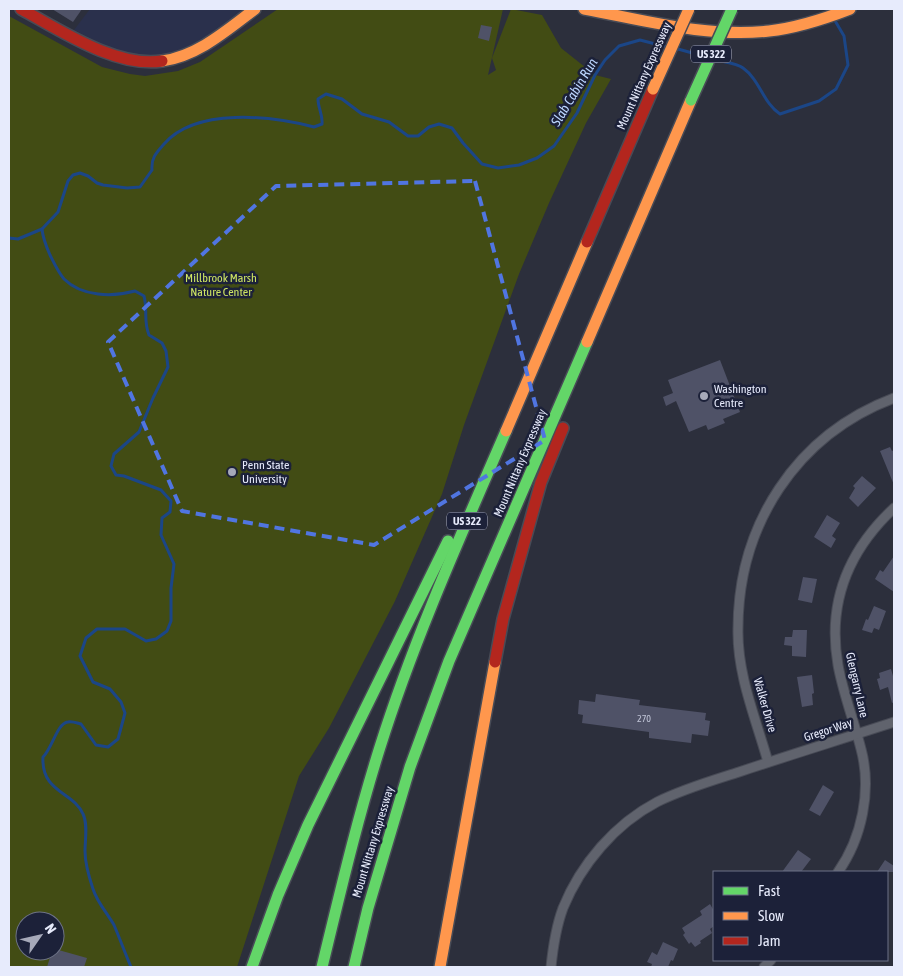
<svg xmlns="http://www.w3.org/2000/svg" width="903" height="976" viewBox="0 0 903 976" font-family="'Asap Condensed',sans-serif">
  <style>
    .built { fill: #2a304c }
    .green { fill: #424c14; fill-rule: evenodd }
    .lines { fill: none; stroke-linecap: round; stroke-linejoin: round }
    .stream { stroke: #1b4687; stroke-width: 3 }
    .building { fill: #4f5267 }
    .street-casing { stroke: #484b56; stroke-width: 11 }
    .fast-casing { stroke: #484b56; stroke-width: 14 }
    .slow-casing { stroke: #484b56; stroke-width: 14 }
    .jam-casing { stroke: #484b56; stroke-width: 14 }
    .street { stroke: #60636d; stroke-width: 9 }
    .fast { stroke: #63d668; stroke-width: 11 }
    .slow { stroke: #ff974d; stroke-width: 11 }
    .jam { stroke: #b3261e; stroke-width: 11 }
    .fast-bridge-casing { stroke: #484b56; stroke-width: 14; stroke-linecap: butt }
    .slow-bridge-casing { stroke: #484b56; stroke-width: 14; stroke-linecap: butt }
    .fast-bridge { stroke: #63d668; stroke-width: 11 }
    .slow-bridge { stroke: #ff974d; stroke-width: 11 }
    .marked { fill: none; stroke: #5075e1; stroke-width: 4; stroke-dasharray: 10 6; stroke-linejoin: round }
    .poi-dot { fill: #a6a9b9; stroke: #1c2139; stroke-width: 2 }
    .labels { text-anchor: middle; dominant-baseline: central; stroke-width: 5; stroke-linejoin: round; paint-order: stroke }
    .number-label { font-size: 10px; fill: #c1c5d7 }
    .shield { fill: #1c2139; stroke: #aaaec2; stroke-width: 1 }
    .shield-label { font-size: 11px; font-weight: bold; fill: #e7ebfc }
    .street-label { font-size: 12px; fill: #e7ebfc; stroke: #1c2139 }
    .park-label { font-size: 12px; fill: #cee563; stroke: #1c2139 }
    .poi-label { font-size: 12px; fill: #e7ebfc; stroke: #1c2139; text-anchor: start }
    .water-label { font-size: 14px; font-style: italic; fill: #bcd6ff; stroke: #1c2139 }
  </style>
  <rect width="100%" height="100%" fill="#2c2f3c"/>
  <!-- built -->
  <polygon class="built" points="90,9 248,9 198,43 176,53 154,57 119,53 74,30"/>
  <!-- green -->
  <path class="green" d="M278 9H503L488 75 496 70 492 58 511 9 542 15 561 48 595 75 611 79 586 123 549 203 519 274 464 425 442 494 395 601 329 728 299 776 237 967H9V16L102 67 130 74 145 76 178 71 200 62ZM25 921H55V951H25Z"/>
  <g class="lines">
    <!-- stream -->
    <g class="stream">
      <polyline points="678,49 703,56"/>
      <path d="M716 60C724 62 737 63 743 68 760 80 763 103 780 114L819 101 836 89 848 65 844 36 834 19"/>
      <polyline points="9,238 18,239 42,229"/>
      <path d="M131 967C125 953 120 939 114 925 107 913 97 902 93 889 89 877 85 863 85 851 85 840 88 824 83 814 74 792 41 793 43 757 52 749 57 723 68 722 72 721 77 723 81 724L96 745 108 747 118 739 125 713 121 702 110 689 93 682 80 656 86 638 97 629H125L146 641 156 639 167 631 171 621V588L174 564 161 535 162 518 170 512 171 501 161 490 124 476 116 475 111 466 114 454 139 432 153 398 168 367 166 351 162 343 149 335C143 320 148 311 144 296L135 291C113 297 82 297 64 279 58 272 54 263 50 255 46 246 43 239 42 229L58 212 68 181 73 175 80 173 88 176 97 183 103 185 127 188 140 187 152 170C151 158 156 153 164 144 196 107 271 116 314 127L322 124C323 115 318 108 318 99L326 94 342 99 362 114 389 122 408 136H418L429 127 439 124 452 128 463 143 482 164 498 168 519 165 537 158 554 146 577 113 595 75 605 60 619 46 640 40 667 47"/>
    </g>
  </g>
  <!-- building -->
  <g class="building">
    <polygon points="52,9 82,9 73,22"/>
    <polygon points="481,25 492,27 489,41 478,38"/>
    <polygon points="720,360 740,412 723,419 725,423 708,430 706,425 689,432 676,401 666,406 663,397 673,393 668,380"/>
    <polygon points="890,447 892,451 894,450 894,485 880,451"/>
    <polygon points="862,476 876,488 858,507 849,498 855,488 853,486"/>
    <polygon points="827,515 840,523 832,536 836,539 831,548 814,537"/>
    <polygon points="894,556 894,592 875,579 880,570 883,572"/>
    <polygon points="803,577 817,579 812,603 798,600"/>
    <polygon points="874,606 886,611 879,630 874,628 872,633 862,630 866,619 868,620"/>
    <polygon points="793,630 807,630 806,657 792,656 792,646 784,645 785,637 792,637"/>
    <polygon points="891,669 893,676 894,676 894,702 892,703 888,687 880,690 877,679 880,678 879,673"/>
    <polygon points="812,675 814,693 812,694 813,705 802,707 797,677"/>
    <polygon points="596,694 640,700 639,705 706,713 705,720 710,721 708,736 692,734 691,743 649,738 649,732 582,723 583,715 578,714 579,700 595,702"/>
    <polygon points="823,785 834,792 820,816 809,810"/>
    <polygon points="798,850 811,859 801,872 782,872"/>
    <polygon points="885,860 894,866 894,872 877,872"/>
    <polygon points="710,904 714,911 714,926 710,929 712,933 700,941 701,943 695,947 691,942 689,944 683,935 685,933 682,928 702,915 700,911"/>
    <polygon points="663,942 678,949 673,961 671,960 668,967 651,967 652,964 647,962 652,952 657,955"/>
    <polygon points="55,949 87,958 84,967 47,967 52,951 55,951"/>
  </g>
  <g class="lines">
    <defs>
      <g id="street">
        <path d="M768 762C756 719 737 675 738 629 738 525 796 435 894 398"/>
        <path d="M838 872C862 838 872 790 861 749 854 721 843 693 838 665 827 602 849 550 894 508"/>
        <path d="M551 967C553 947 556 927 563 908 581 864 615 824 657 802 683 789 711 781 739 772 790 755 842 739 894 722"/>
        <polyline points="764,967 771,960"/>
      </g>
      <g id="fast">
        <polyline points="252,967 278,895 308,825 448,541"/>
        <path d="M322 967C340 893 357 820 380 747 414 639 461 535 506 431"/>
        <polyline points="354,967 368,908 410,767 449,661 587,342"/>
      </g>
      <g id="slow">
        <path d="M584 9C644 20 707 38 769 31 797 28 824 19 850 9"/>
        <path d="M162 61C198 56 227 30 255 9"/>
        <polyline points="587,342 691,100"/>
        <polyline points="506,431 587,242"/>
        <polyline points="440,967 495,662"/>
      </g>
      <g id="jam">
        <path d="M21 9C60 30 116 68 162 61"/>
        <polyline points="587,242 653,89"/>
        <polyline points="495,662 503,619 541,482 563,428"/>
      </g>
    </defs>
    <!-- street casing -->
    <use href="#street" class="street-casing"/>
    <!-- fast casing -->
    <use href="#fast" class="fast-casing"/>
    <!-- slow casing -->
    <use href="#slow" class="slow-casing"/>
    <!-- jam casing -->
    <use href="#jam" class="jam-casing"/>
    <!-- street -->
    <use href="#street" class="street"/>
    <!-- fast -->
    <use href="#fast" class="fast"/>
    <!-- slow -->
    <use href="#slow" class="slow"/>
    <!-- jam -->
    <use href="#jam" class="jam"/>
    <defs>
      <polyline id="fast-bridge" points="691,100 732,9"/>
      <polyline id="slow-bridge" points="653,89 689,9"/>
    </defs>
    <!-- fast-bridge casing -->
    <use href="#fast-bridge" class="fast-bridge-casing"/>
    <!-- slow-bridge casing -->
    <use href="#slow-bridge" class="slow-bridge-casing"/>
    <!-- fast-bridge -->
    <use href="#fast-bridge" class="fast-bridge"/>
    <!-- slow-bridge -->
    <use href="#slow-bridge" class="slow-bridge"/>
  </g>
  <!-- marked area -->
  <path class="marked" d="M475 181 545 440 374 545 182 511 108 342 276 186Z"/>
  <!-- markers -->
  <g class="poi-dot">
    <circle cx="704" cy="396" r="5"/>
    <circle cx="232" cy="472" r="5"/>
  </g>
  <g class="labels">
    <!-- number labels -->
    <g class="number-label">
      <text x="644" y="718">270</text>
    </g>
    <!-- shield labels -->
    <g class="shield">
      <rect x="691" y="45.5" width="40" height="17" rx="4"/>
      <rect x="447" y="512.5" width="40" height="17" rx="4"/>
    </g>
    <g class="shield-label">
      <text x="711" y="54">US 322</text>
      <text x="467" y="521">US 322</text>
    </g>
    <!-- street labels -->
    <g class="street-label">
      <text transform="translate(644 76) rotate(-66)">Mount Nittany Expressway</text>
      <text transform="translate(520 463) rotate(-67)">Mount Nittany Expressway</text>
      <text transform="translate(857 685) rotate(77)">Glengarry Lane</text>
      <text transform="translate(765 705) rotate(74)">Walker Drive</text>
      <text transform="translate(828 730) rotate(-18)">Gregor Way</text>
      <text transform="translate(373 842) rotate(-73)">Mount Nittany Expressway</text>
    </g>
    <!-- park labels -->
    <g class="park-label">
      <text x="221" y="278">Millbrook Marsh<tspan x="221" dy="14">Nature Center</tspan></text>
    </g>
    <!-- poi labels -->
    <g class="poi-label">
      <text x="714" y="389">Washington<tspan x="714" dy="14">Centre</tspan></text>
      <text x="242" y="465">Penn State<tspan x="242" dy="14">University</tspan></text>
    </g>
    <!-- water labels -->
    <g class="water-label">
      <text transform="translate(574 92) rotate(-59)">Slab Cabin Run</text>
    </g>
  </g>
  <!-- border -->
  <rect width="903" height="976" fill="none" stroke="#e7ebfc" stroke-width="20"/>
  <!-- legend -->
  <rect x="713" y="871" width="175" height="90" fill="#1c2139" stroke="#6d7287"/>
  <rect x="723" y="887" width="25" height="8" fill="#63d668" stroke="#6d7287"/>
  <text x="758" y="896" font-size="15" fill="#e7ebfc">Fast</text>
  <rect x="723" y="912" width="25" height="8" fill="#ff974d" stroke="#6d7287"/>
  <text x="758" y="921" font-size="15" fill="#e7ebfc">Slow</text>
  <rect x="723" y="937" width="25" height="8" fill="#b3261e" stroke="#6d7287"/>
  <text x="758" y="946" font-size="15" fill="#e7ebfc">Jam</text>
  <!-- north arrow -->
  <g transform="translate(40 936) rotate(56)"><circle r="24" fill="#1c2139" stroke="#6d7287"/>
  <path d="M0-4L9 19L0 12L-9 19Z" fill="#a6a9b9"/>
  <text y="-8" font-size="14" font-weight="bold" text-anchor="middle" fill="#e7ebfc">N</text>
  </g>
</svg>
